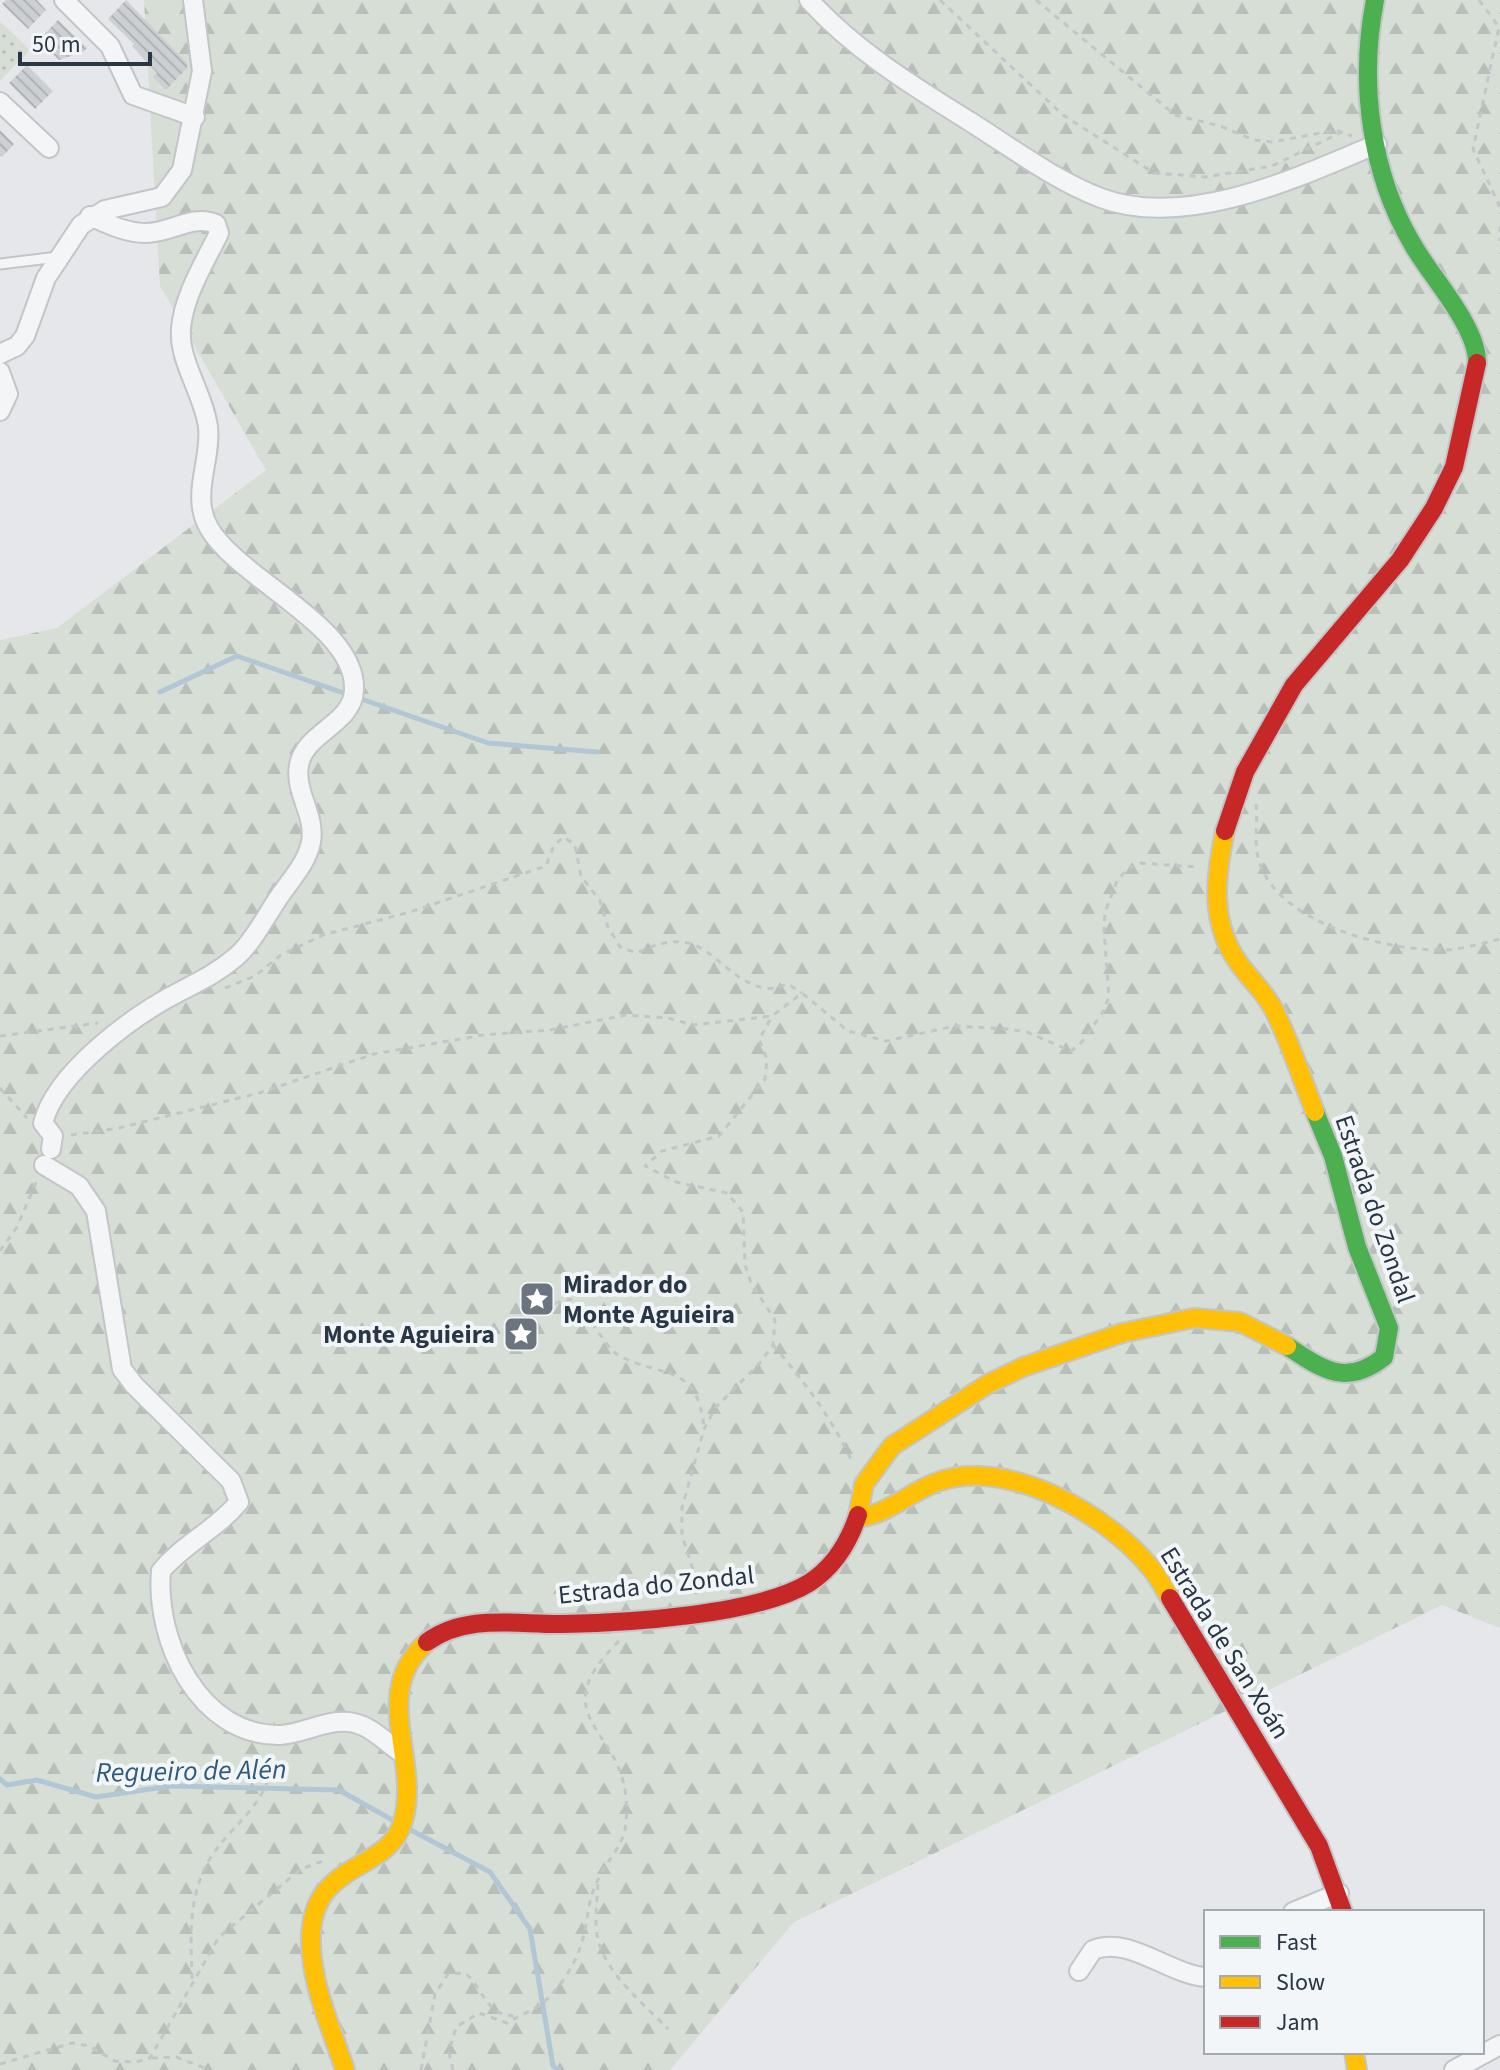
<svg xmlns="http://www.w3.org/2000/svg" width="1500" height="2070" viewBox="0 0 1500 2070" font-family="'Source Sans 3',sans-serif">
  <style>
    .grass { fill: url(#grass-dots) }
    .forest { fill: url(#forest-firs) }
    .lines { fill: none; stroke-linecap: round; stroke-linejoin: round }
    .stream { stroke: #b2c7d6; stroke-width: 5 }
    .building { fill: url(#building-back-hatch) }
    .lane-casing { stroke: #c3c5c8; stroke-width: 13 }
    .street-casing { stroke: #c3c5c8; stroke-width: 22 }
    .fast-casing { stroke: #c3c5c8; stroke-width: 22 }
    .slow-casing { stroke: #c3c5c8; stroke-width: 22 }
    .jam-casing { stroke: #c3c5c8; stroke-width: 22 }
    .path { stroke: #c3c6c9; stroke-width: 3; stroke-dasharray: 6 6; stroke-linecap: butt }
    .lane { stroke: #f4f5f7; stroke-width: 9 }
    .street { stroke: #f4f5f7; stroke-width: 18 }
    .fast { stroke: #4caf50; stroke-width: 18 }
    .slow { stroke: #ffc107; stroke-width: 18 }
    .jam { stroke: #c62828; stroke-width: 18 }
    .labels { text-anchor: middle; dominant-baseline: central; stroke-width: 8; stroke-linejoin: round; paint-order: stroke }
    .street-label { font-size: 26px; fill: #293645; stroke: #f3f6f9 }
    .poi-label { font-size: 26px; font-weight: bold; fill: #293645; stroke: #f3f6f9; text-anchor: start }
    .water-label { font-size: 28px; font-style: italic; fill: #305a7c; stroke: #f3f6f9 }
  </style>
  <defs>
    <pattern id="grass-dots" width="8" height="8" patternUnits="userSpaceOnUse" patternTransform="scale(2)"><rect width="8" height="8" fill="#d6ded5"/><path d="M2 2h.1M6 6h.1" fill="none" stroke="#b8bfb8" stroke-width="1.8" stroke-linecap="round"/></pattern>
    <pattern id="forest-firs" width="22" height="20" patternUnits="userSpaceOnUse" patternTransform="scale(2)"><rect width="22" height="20" fill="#d6ded5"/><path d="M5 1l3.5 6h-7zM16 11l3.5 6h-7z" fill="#b8bfb8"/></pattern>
    <pattern id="building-back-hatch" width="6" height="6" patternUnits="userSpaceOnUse" patternTransform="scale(2)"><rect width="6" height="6" fill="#cdd0d3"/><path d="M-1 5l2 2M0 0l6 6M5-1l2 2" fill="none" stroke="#b0b3b6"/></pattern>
  </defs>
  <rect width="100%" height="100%" fill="#e5e7ea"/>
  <!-- grass -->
  <polygon class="grass" points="0,21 30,50 0,81"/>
  <!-- forest -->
  <polygon class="forest" points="144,0 1500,0 1500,1628 1442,1605 794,1922 670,2070 0,2070 0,640 57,628 266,470 160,286"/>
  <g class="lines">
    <!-- stream -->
    <g class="stream">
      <polyline points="160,692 237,656 488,743 597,752"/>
      <polyline points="0,1779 7,1785 37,1780 96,1797 171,1786 339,1790 396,1822"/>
      <polyline points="409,1829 490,1872 530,1929 553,2066 558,2070"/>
    </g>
  </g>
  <!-- building -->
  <g class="building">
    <polygon points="6,0 37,0 46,10 28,29 2,4"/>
    <polygon points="126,0 187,63 187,68 166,90 153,77 157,73 132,46 134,44 108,19"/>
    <polygon points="58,20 87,48 83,52 59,60 39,40"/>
    <polygon points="27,65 53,91 35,109 9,83"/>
    <polygon points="0,130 14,144 2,157 0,155"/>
  </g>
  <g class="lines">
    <defs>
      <polyline id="lane" points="0,264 58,257"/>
      <g id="street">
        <polyline points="64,0 110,46 133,95 195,117"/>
        <path d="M809 0C854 50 913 86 969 121 1012 148 1054 180 1101 198 1186 230 1299 177 1377 144"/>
        <polyline points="0,102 49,148"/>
        <polyline points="0,354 17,346 25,336 46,278 81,225 105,210 162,197 182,170 202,71 193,0"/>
        <polyline points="0,372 8,394 0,411"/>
        <path d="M51 1149 53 1136 43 1123C56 1072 134 1015 179 992 200 981 217 973 236 957 254 941 267 914 281 894 293 877 307 862 311 842 316 815 294 792 299 765 305 732 353 724 354 690 357 626 239 580 209 528 190 495 212 460 208 427 204 394 178 361 181 328 184 295 205 262 219 233L216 224C191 214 172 233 146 233 126 233 108 224 90 216"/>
        <path d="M44 1165 79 1186 96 1211 122 1369 134 1385 231 1481 239 1502C216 1530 183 1544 161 1571 155 1641 199 1736 280 1735 307 1734 334 1713 363 1726 376 1731 390 1746 403 1754"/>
        <polyline points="1293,1912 1339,1893"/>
        <path d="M1079 1971 1093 1950C1128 1935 1170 1975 1206 1977"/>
        <polyline points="1454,2070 1500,2045"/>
      </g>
      <g id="fast">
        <path d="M1375 0C1359 82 1370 173 1413 245 1431 277 1478 327 1477 363"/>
        <path d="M1287 1346C1323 1370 1346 1387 1384 1357L1389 1328 1357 1247 1333 1156 1315 1112"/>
      </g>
      <g id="slow">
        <path d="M1225 831C1216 874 1210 917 1234 956 1245 975 1264 990 1274 1010 1290 1042 1302 1079 1315 1112"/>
        <polyline points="858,1515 864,1484 892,1446 988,1384 1023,1367 1122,1333 1194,1318 1240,1322 1287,1346"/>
        <path d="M857 1518C890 1514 910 1491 940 1481 1008 1458 1107 1514 1150 1567 1158 1576 1164 1588 1170 1598"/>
        <polyline points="1354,2052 1357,2070"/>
        <path d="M345 2070C331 2027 309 1980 311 1934 315 1859 389 1873 403 1821 421 1760 369 1692 427 1642"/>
      </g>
      <g id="jam">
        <polyline points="1225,831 1245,772 1294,685 1400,560 1434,508 1454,467 1477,363"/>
        <polyline points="1170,1598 1319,1846 1343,1912"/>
        <path d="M427 1642C467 1613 517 1625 563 1624 626 1623 757 1615 809 1583 834 1567 849 1542 858 1515"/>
      </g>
    </defs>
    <!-- lane casing -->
    <use href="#lane" class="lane-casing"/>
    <!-- street casing -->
    <use href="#street" class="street-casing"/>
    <!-- fast casing -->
    <use href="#fast" class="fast-casing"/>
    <!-- slow casing -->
    <use href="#slow" class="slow-casing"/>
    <!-- jam casing -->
    <use href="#jam" class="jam-casing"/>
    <!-- path -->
    <g class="path">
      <polyline points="940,0 1063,115 1154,173 1206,177 1272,166 1342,132"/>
      <polyline points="1036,0 1175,115 1220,126 1254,140 1273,142 1336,130 1352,136"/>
      <polyline points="1479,0 1499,27 1473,149 1500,207"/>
      <polyline points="1500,226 1500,241"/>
      <path d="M1256 804C1258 824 1253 844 1260 864 1281 924 1389 952 1446 950 1464 949 1483 943 1500 939"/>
      <path d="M225 988 255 976 281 955 323 935 410 912 546 866 554 845 564 837 575 845 581 876 600 901 608 927 620 947 637 953C707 918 712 974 763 988 771 990 780 986 788 984L802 993"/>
      <polyline points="0,1036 98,1023"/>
      <polyline points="0,1088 27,1118"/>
      <polyline points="71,1135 119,1128 259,1093 374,1054 483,1035 550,1030 626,1015 668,1018 693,1025 772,1016 802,993 848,1031 886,1041 955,1026 1007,1029 1027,1032 1071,1051 1081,1043 1103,1012 1109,997 1104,931 1105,912 1117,881 1127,869 1140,863 1198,867"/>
      <polyline points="0,1251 17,1227 37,1180"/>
      <path d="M532 1310 570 1299C590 1314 606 1349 618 1355 661 1379 698 1361 704 1429"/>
      <path d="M773 1345C805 1382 832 1419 853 1463"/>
      <polyline points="700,1592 682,1535 682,1508 704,1429 716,1407 759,1364 773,1345 775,1320 751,1283 745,1265 743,1212 727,1193 676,1182 645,1166 662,1151 719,1136 765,1079 767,1059 759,1040 772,1016"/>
      <path d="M598 1884C597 1901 594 1923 598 1940 607 1975 644 2004 668 2029"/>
      <path d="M192 1979C191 1942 188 1905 204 1870 225 1824 270 1812 274 1751"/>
      <polyline points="152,2058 176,2057 210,2070"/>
      <polyline points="0,2064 72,2043 89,2046 115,2061 136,2062 150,2058 219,1937 301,1869 323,1861"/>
      <path d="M421 2070 435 1994 448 1974 465 1973C485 1990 485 2016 517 2016"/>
      <path d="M453 2070 449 2052 456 2027 479 2013 507 2023C519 2015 533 2011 544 2002 563 1985 579 1958 584 1934 588 1918 588 1902 595 1886 612 1847 630 1849 626 1798 620 1726 542 1717 619 1641"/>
    </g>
    <!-- lane -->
    <use href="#lane" class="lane"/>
    <!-- street -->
    <use href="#street" class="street"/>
    <!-- fast -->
    <use href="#fast" class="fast"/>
    <!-- slow -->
    <use href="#slow" class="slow"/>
    <!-- jam -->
    <use href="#jam" class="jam"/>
  </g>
  <!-- icons -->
  <defs>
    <symbol id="sight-square" viewBox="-11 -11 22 22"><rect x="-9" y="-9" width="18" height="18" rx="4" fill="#6b747f" stroke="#f3f6f9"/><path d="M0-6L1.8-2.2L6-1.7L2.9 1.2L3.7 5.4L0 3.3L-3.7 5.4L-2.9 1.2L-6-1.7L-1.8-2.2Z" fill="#fff"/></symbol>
  </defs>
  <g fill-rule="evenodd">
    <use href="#sight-square" x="517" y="1279" width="40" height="40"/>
    <use href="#sight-square" x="501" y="1314" width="40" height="40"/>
  </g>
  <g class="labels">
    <!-- street labels -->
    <g class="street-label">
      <text transform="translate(1375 1209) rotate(71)">Estrada do Zondal</text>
      <text transform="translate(656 1585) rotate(-6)">Estrada do Zondal</text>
      <text transform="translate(1225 1643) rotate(58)">Estrada de San Xoán</text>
    </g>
    <!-- poi labels -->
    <g class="poi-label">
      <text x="563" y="1284">Mirador do<tspan x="563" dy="30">Monte Aguieira</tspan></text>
      <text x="495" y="1334" text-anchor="end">Monte Aguieira</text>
    </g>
    <!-- water labels -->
    <g class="water-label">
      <text transform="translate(191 1771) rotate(-1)">Regueiro de Alén</text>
    </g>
  </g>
  <!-- legend -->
  <rect x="1204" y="1910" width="280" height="144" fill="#f3f6f9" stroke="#a2a9b1" stroke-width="2"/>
  <rect x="1220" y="1936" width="40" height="12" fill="#4caf50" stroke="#a2a9b1" stroke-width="2"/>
  <text x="1276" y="1950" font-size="24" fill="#293645">Fast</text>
  <rect x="1220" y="1976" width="40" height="12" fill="#ffc107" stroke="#a2a9b1" stroke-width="2"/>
  <text x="1276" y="1990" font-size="24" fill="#293645">Slow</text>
  <rect x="1220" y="2016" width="40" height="12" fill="#c62828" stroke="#a2a9b1" stroke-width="2"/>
  <text x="1276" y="2030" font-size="24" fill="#293645">Jam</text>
  <!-- scale -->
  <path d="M20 52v12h130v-12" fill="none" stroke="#293645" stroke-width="4"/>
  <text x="32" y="52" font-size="24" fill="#293645" stroke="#f3f6f9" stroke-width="6" paint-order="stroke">50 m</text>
</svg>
